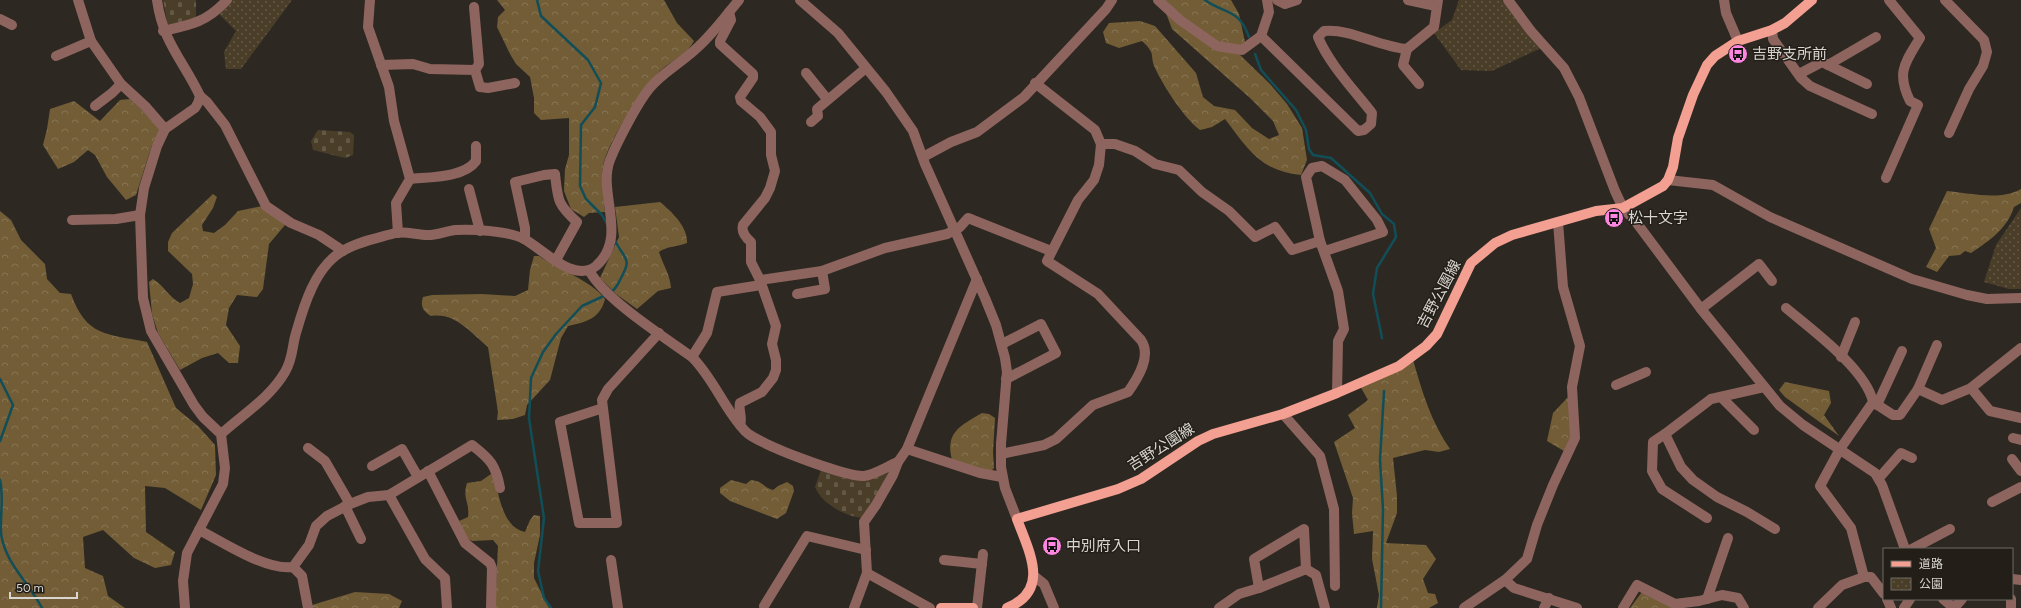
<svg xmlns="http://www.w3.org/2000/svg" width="2021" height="608" viewBox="0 0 2021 608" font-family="Figtree,'Noto Sans JP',sans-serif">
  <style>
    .forest { fill: url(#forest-crowns) }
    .cemetery { fill: url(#cemetery-stones) }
    .park { fill: url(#park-dots) }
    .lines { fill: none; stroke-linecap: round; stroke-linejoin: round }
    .stream { stroke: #114e58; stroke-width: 2.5 }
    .minor { stroke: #8e655e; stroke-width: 10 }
    .major { stroke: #f39f91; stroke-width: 10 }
    .labels { text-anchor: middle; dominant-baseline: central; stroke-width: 3; stroke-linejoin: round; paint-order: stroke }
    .poi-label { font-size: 15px; fill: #d9d6d2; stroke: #231f18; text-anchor: start }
    .street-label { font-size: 15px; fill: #d9d6d2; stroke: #231f18 }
  </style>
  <defs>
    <pattern id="forest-crowns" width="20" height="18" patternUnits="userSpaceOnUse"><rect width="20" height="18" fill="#725d37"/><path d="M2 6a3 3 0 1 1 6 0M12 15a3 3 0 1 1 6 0" fill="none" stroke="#867453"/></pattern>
    <pattern id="cemetery-stones" width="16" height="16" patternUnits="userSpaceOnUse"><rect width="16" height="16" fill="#4a3e29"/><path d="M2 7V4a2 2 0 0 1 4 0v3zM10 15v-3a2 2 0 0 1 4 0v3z" fill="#645947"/></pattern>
    <pattern id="park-dots" width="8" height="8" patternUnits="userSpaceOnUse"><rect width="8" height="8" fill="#4a3e29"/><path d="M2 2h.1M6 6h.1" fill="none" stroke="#645947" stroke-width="1.8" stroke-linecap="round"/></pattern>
  </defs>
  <rect width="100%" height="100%" fill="#2d2922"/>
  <!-- forest -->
  <g class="forest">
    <path d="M497 0H664L677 23 694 41C687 55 672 60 661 70 643 87 607 143 603 166 601 176 604 200 605 212L589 213 584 217 571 209 564 191 565 169 569 155V118L541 120 534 113V98L530 77 516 64 510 54 497 27 498 17 505 10Z"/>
    <path d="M1161 0H1231L1239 14 1245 42 1236 51 1270 84 1287 104 1302 128 1307 160 1301 175C1260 171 1248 149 1225 119L1212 127 1200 130C1184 118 1164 87 1155 68 1149 54 1157 55 1142 41L1119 48 1106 43 1103 32 1109 23 1140 21 1155 26 1196 73 1203 97 1214 106 1235 110 1252 128 1269 139 1279 135 1273 121 1250 98 1172 29Z"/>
    <polygon points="130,99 162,128 152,145 136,195 126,200 107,177 95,155 88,150 74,162 58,169 43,145 47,129 50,109 74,101 100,121 120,100"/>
    <path d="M2021 189V203L2014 207C2007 229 1989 241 1971 253L1965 251 1960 255 1949 256 1937 272 1926 267 1936 248 1929 229 1947 191C1969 193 2001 201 2021 189Z"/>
    <path d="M213 194 217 197 213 208 202 225 203 231 214 233 225 225 238 211 262 206 284 222 285 225 269 244 263 289 257 297 237 295 229 308 226 325 240 346 238 363H229L218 353 202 358 180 370 158 333 152 314 149 282 153 279C164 286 169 297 180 303L189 298 193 284 192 274 168 251V242L172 233Z"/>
    <path d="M660 202C672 212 688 227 687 243 677 247 667 246 659 252 663 265 670 274 671 288L658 291 637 309 616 294 600 278 619 237 615 207Z"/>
    <path d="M0 211 11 220 21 240 45 264 47 279 60 293 71 294C86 336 106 334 147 342L176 408 198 426 215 445 216 475 201 510 165 488 145 486 146 532 175 552 171 565 155 568 134 558 103 530 83 537 85 568 103 576 108 596 125 608H0Z"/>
    <path d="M534 256H539C558 269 592 281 605 299 600 319 586 322 568 326L561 338 550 380 527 405 525 415 513 419 497 420 498 412 488 347C471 333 455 312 431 316 423 311 420 306 423 297L432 295 482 294 515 296 528 290 530 270Z"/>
    <path d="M1413 360C1422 391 1431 422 1450 449L1439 452 1425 450 1393 458 1397 496V513L1386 543 1426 545 1436 559 1423 579 1428 593 1435 594 1438 603 1429 608H1377L1379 595 1372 559 1373 531 1354 534 1352 513 1353 498 1334 442 1355 428 1348 415 1368 400 1360 386Z"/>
    <polygon points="1785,382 1829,391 1831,403 1824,415 1839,436 1785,397 1779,390"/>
    <polygon points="1571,394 1574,429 1564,451 1547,441 1553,413"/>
    <path d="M982 413 989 414 995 418 993 452 994 468 991 471 971 467 952 460C945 432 960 426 982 413Z"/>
    <path d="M491 474 495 476C498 494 503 528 525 532L530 520 534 515 540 516V535L534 563V578L549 608H495L498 546 493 540 472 541 467 539 459 521 468 517C470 502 462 499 467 483L481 481Z"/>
    <path d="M731 480 746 484 751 480C765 482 762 487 773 490L778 486 787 482 793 486 794 491 786 513 777 519 730 501 720 493V488Z"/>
    <polygon points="355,592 389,594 402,601 399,608 312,608 312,605"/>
    <polygon points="1642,592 1675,608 1630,608"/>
  </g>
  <!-- cemetery -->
  <g class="cemetery">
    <polygon points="163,0 196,0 196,21 168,27"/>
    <polygon points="318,130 350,132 354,135 353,155 345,158 313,150 311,141"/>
    <path d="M821 470 844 478 865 480 890 471 864 518C846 517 822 504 815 487Z"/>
  </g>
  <!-- park -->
  <g class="park">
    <polygon points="229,0 292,0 241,69 226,69 224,52 236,31 219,14"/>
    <polygon points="1459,0 1502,0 1522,27 1541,48 1492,71 1461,70 1434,33 1452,20"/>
    <polygon points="2021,208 2021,289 2009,289 1984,282 1996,245"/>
  </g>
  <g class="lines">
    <!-- stream -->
    <g class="stream">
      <polyline points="537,0 541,16 588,60 601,83 595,107 581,125 580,186 586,199 602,215 608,226"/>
      <path d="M1205 0C1224 14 1239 8 1249 37"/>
      <polyline points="1255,54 1261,70 1296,110 1306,130 1309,149 1313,155 1331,158 1370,193 1382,214 1394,224 1396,237 1377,268 1373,294 1382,338"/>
      <path d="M610 293C615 290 617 286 620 280 633 257 625 261 614 239"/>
      <polyline points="0,379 13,405 0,441"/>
      <path d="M0 480C4 497 0 516 1 533 4 562 29 583 42 608"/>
      <polyline points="551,608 544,598 538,571 544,518 529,418 531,378 543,352 556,334 582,306 606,295"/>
      <polyline points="1381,608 1383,509 1380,460 1384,391"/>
    </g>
    <!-- minor -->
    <g class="minor">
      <path d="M157 0C163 43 183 60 200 96L198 103 195 108 165 129 157 146 144 188 140 215 143 298 151 331 194 405 203 417 221 434 225 468 223 484 187 553 183 581 185 608"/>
      <polyline points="370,0 368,27 389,87 394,121 410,179 396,203 398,233"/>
      <polyline points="800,0 838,33 886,92 913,131 925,164 985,298 996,325 1005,358 1007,372 1001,444 1001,467 1005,488 1017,519"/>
      <polyline points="1158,0 1180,20 1217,46 1242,50 1261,36"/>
      <path d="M1267 0 1269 12 1261 36 1358 131 1364 130 1371 124 1372 113C1355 91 1329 64 1318 37L1324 31C1350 28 1379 47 1407 49L1434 27 1438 0"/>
      <polyline points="1277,0 1285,4 1297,0"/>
      <polyline points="1408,0 1436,6"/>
      <polyline points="1508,0 1531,31 1564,68 1579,97 1615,191 1623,208 1636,222 1701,309 1780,406 1803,425 1875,473 1882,485 1905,549"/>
      <polyline points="1724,0 1726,13 1738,41"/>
      <polyline points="1945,0 1984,40 1987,52 1983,66 1969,89 1949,133"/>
      <polyline points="474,7 479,64 475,70"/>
      <path d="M729 12 731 20 720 41V44L753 74V78L740 97 741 101 760 117 771 132V155L775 171 770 188 765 198 743 225C741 232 745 237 751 242V262L760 280 822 271 885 248 947 234 960 227 968 218 1051 251"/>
      <polyline points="0,19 12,25"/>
      <polyline points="1772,30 1773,39 1801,78 1810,86 1872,114"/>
      <path d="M163 31C191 25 207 22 227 0"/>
      <polyline points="91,41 121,84 146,107 165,129"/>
      <polyline points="1407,49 1403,65 1419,84"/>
      <polyline points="56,56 91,41 78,0"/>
      <polyline points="381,65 413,64 430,69 475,70 480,87 488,88 515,83"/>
      <polyline points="1828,65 1876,37"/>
      <polyline points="806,73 827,99"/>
      <polyline points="1799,74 1822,62 1867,84"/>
      <polyline points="1035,83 1095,130 1101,144 1115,144 1135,151 1155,164 1179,170 1202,192 1229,211 1255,237 1275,227 1292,250 1320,241"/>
      <polyline points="200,96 207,102 225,125 266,206 291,223 319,235 343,251"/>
      <polyline points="95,106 112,93 121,84"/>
      <polyline points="811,122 818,116 817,109 866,68"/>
      <polyline points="923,157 951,142 977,132 1024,97 1106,9 1112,0"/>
      <path d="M1886 178 1918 105 1910 101C1896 72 1905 63 1920 38L1889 0"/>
      <path d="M410 179C428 177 464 178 476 161V146"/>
      <polyline points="1668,180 1713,185 1770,217 1912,279 1967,295 1987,299 2021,298"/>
      <polyline points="469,189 480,231"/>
      <polyline points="72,220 116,219 140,215"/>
      <path d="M525 239V228L515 182 544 175 555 174C558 200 557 204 577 222L556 260"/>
      <polyline points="1325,251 1383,232 1377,220 1345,180 1322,166 1312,168 1306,177 1320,241 1338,291 1344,329 1338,341 1337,393"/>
      <path d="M589 270C604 299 664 337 692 357 714 379 724 409 745 431 757 444 846 477 864 476 874 475 888 466 898 462"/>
      <polyline points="797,294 825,289 822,271"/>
      <path d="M1786 308C1811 329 1866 369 1873 402L1840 449 1820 486 1851 528 1864 577"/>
      <polyline points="1701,309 1759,264 1772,281"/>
      <polyline points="1002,344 1041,324 1056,353 1006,379"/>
      <polyline points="692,357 707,333 717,292 761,285"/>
      <polyline points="1841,357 1855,322"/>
      <polyline points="1616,385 1646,372"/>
      <polyline points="1764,387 1711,399 1665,434 1681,467 1693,480 1717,497 1747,512 1775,529"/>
      <polyline points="1971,388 1990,411 2021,418"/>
      <polyline points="1918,389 1937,345"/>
      <polyline points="1721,397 1754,430"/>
      <polyline points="1873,402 1893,415 1900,415 1918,389 1942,400 1971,388 2021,348"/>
      <polyline points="1877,405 1902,351"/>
      <polyline points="603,408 560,422 579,523 617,523 602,400 608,389 659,333"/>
      <polyline points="1283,414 1320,456 1334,509 1335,586"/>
      <path d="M740 425C743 417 738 411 740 403L762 392 773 378 776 370V360L772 344 776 326 760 280"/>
      <path d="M221 434C243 414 270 398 285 372 293 359 292 346 296 333 304 305 315 268 341 252 356 242 378 238 395 233 406 231 417 235 428 235 437 235 446 231 456 230 473 229 509 231 524 239 543 249 574 284 596 266 629 237 597 193 610 160 617 142 637 104 649 89 660 75 676 66 690 54 709 39 723 19 739 0"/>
      <polyline points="1665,434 1653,442 1652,471 1662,489 1707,518"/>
      <polyline points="2013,438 2021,440"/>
      <polyline points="308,448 325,461 350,504"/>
      <polyline points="907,449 980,473 1002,477"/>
      <path d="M1001 454 1044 445 1056 439 1093 405 1128 392C1138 378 1152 356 1141 340L1098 294 1047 261 1078 200 1094 180 1099 165 1101 144"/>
      <polyline points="2012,459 2021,471"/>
      <polyline points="372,466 402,449 418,477"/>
      <polyline points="428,471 465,543 490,563 492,568 491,608"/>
      <polyline points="1879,478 1901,453 1912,458"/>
      <polyline points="389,495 425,559 445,578 447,608"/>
      <polyline points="1992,502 2021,487"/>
      <polyline points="345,506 361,539"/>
      <path d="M199 530C223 542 266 571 293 567L309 545 316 526 327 516 350 504 368 497 389 495 472 445C490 459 496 465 500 488"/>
      <polyline points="1912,549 1950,529"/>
      <polyline points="611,560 618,608"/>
      <polyline points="944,560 982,564"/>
      <polyline points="293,567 302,576 308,608"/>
      <polyline points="867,573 930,608"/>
      <polyline points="1034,576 1044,584 1054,608"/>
      <polyline points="2012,579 2021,580"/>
      <polyline points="1505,580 1514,588 1577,608"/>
      <polyline points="1259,588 1254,559 1304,529 1306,569"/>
      <polyline points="1707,599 1728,538"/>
      <polyline points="1887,599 1891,608"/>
      <polyline points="1943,599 1954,608"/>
      <polyline points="764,606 807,536 866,550"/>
      <polyline points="854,608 867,573 864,522 876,505 893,475 898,462 907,449 977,279"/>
      <polyline points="977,608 983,554"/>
      <polyline points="1219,608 1239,594 1259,588 1306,569 1316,575 1325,608"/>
      <polyline points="1464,608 1505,580 1527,559 1537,525 1553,485 1575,438 1572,387 1580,346 1563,287 1558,222"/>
      <polyline points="1544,608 1549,598"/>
      <polyline points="1623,608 1637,585 1675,604 1699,601 1722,595 1738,598 1744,608"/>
      <polyline points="1818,608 1842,585 1864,577 1871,577 1884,594"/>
      <polyline points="1904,608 1910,599"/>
      <polyline points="1954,608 1962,599"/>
      <polyline points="2011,608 2011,599"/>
    </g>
    <!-- major -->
    <g class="major">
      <polyline points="941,608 973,608"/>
      <path d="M1007 608C1051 590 1029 552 1017 519L1118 489 1141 479 1198 441 1213 434 1283 414 1337 393 1399 366 1426 346 1437 334 1471 263 1495 243 1512 235 1596 211 1623 208 1663 186 1668 180 1673 167 1678 138 1693 95 1707 65 1715 56 1738 41 1772 30 1785 23 1812 0"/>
    </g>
  </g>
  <!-- icons -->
  <defs>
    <symbol id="bus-disc" viewBox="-11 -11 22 22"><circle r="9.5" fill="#fe86e0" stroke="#231f18"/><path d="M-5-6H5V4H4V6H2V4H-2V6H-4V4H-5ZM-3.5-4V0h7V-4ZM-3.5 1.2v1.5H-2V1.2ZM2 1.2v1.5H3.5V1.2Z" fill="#111"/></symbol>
  </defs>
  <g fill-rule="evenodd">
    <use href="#bus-disc" x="1727" y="43" width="22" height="22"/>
    <use href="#bus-disc" x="1603" y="207" width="22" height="22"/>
    <use href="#bus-disc" x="1041" y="535" width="22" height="22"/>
  </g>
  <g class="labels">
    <!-- poi labels -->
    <g class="poi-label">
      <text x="1752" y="54">吉野支所前</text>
      <text x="1628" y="218">松十文字</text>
      <text x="1066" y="546">中別府入口</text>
    </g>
    <!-- street labels -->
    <g class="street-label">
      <text transform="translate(1439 294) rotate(-62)">吉野公園線</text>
      <text transform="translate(1161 447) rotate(-32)">吉野公園線</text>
    </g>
  </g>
  <!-- legend -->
  <rect x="1883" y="548" width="130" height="52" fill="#231f18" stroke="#6c6862"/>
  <rect x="1891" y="561" width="20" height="6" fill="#f39f91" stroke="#6c6862"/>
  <text x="1919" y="568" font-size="12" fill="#d9d6d2">道路</text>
  <rect x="1891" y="578" width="20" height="12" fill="url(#park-dots)" stroke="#6c6862"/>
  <text x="1919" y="588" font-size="12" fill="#d9d6d2">公園</text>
  <!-- scale -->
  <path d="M10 592v6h67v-6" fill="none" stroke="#d9d6d2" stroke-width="2"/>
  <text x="16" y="592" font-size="12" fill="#d9d6d2" stroke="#231f18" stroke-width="3" paint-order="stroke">50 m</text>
</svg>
